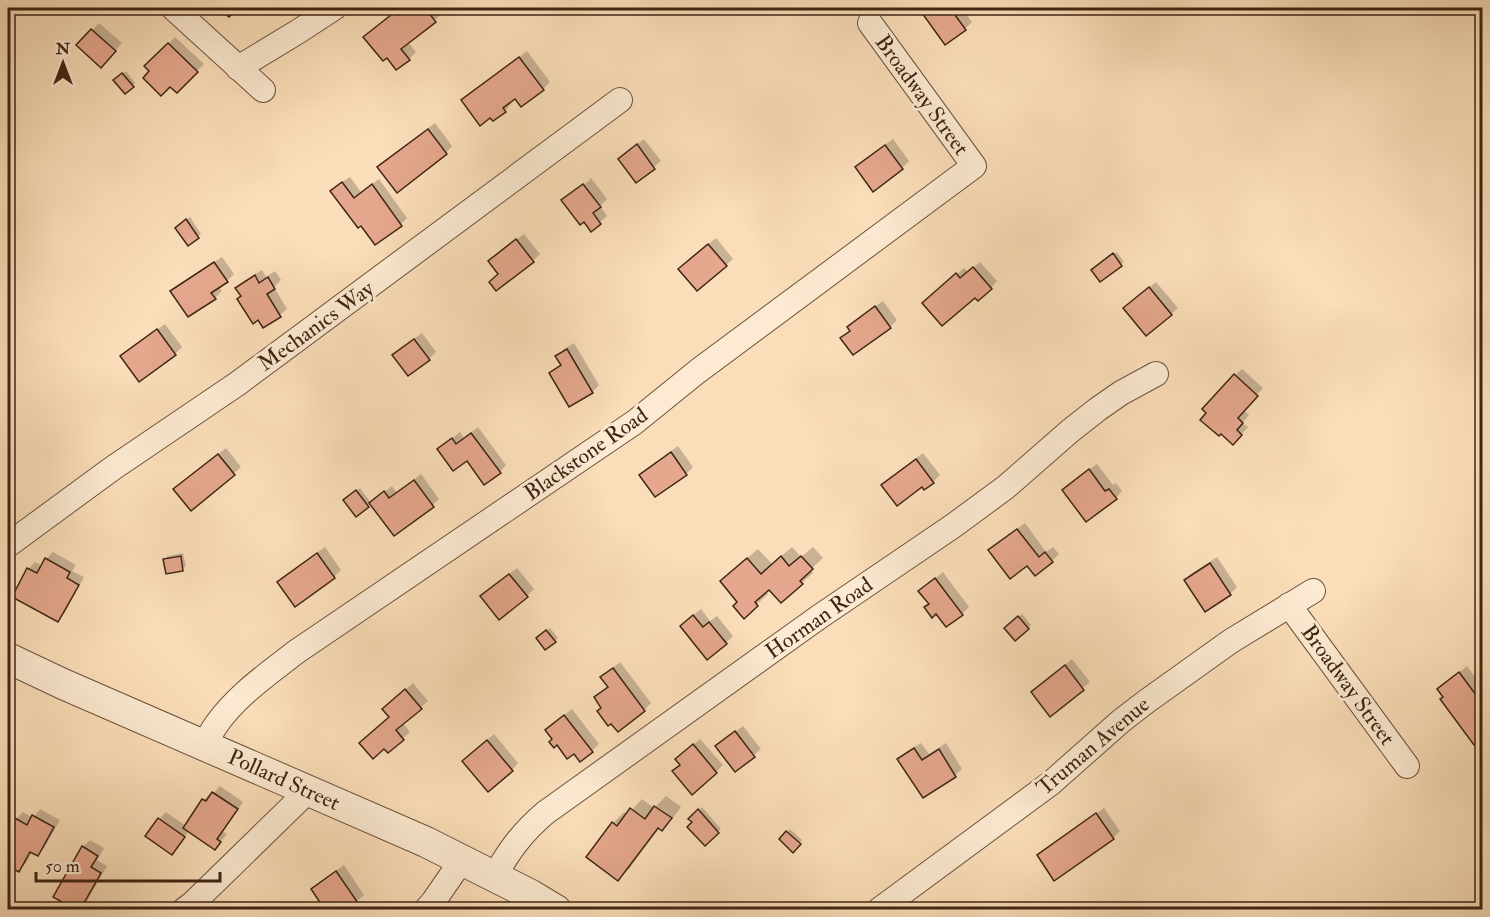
<svg xmlns="http://www.w3.org/2000/svg" width="1490" height="917" viewBox="0 0 1490 917" font-family="'IM FELL Double Pica',serif">
  <style>
    .shadow { fill: #0003 }
    .building { fill: #e5a78d; stroke: #3e2414; stroke-width: 1.5 }
    .lines { fill: none; stroke-linecap: round; stroke-linejoin: round }
    .minor-casing { stroke: #6d523d; stroke-width: 26 }
    .tertiary-casing { stroke: #6d523d; stroke-width: 32 }
    .minor { stroke: #fcead2; stroke-width: 24 }
    .tertiary { stroke: #fcead2; stroke-width: 30 }
    .labels { text-anchor: middle; dominant-baseline: central; stroke-width: 6; stroke-linejoin: round; paint-order: stroke }
    .street-label { font-size: 22px; fill: #3e2414; stroke: #fcead2 }
  </style>
  <rect width="100%" height="100%" fill="#fadeb9"/>
  <filter id="stains"><feTurbulence type="fractalNoise" baseFrequency=".00333" numOctaves="4"/><feColorMatrix values="0 0 0 0 .2 0 0 0 0 .09 0 0 0 0 .02 0 0 0 .5 -.17"/></filter>
  <radialGradient id="worn" r=".72"><stop offset=".6" stop-color="#630" stop-opacity="0"/><stop offset="1" stop-color="#630" stop-opacity=".3"/></radialGradient>
  <!-- shadow -->
  <g class="shadow">
    <polygon points="401,8 406,8 407,9 409,8 437,8 442,14 408,42 416,52 409,59 372,30"/>
    <polygon points="930,8 961,8 972,22 965,29 924,13"/>
    <polygon points="99,23 122,43 108,59 78,45"/>
    <polygon points="175,37 204,64 177,91 146,66"/>
    <polygon points="527,51 550,82 543,89 515,97 510,102 511,104 505,111 463,100 470,94"/>
    <polygon points="126,71 135,83 125,92 118,77"/>
    <polygon points="435,123 452,146 446,153 386,161"/>
    <polygon points="644,139 661,161 637,181 626,152"/>
    <polygon points="893,139 909,161 902,168 864,160"/>
    <polygon points="350,177 361,192 379,179 407,218 401,224 375,243 339,184"/>
    <polygon points="591,178 607,199 600,206 607,216 591,230 568,197 590,180 589,179"/>
    <polygon points="190,217 201,234 188,244 180,225"/>
    <polygon points="524,234 540,254 533,261 499,273 497,254"/>
    <polygon points="716,238 733,259 726,265 687,262"/>
    <polygon points="1117,252 1124,262 1100,280 1096,267"/>
    <polygon points="222,257 234,274 227,281 218,286 222,291 215,298 172,291 179,284"/>
    <polygon points="980,262 997,281 991,288 975,296 931,296 964,268 968,272"/>
    <polygon points="262,270 266,277 275,271 281,280 274,287 287,309 280,315 264,326 237,288 244,281"/>
    <polygon points="1156,282 1178,308 1171,314 1132,301"/>
    <polygon points="883,301 897,320 890,327 842,338 851,330 849,327 856,320"/>
    <polygon points="165,324 182,347 175,354 129,350"/>
    <polygon points="422,333 436,352 429,359 394,355 401,348"/>
    <polygon points="574,343 599,385 592,392 551,373 561,364 557,356 564,349"/>
    <polygon points="1242,369 1263,388 1243,410 1249,415 1242,423 1248,427 1240,436 1221,432 1235,375"/>
    <polygon points="478,427 506,465 500,472 439,449 460,432 464,438"/>
    <polygon points="678,446 693,467 686,474 641,475 648,468"/>
    <polygon points="226,448 241,467 191,509 182,483"/>
    <polygon points="923,453 940,475 933,482 922,485 890,478"/>
    <polygon points="1097,464 1113,485 1116,483 1122,491 1116,498 1064,490 1071,483"/>
    <polygon points="421,474 439,499 433,505 371,503 368,506 348,497 360,488 371,503 392,486 397,493"/>
    <polygon points="1025,523 1046,552 1053,547 1059,554 1052,561 1028,564 997,544"/>
    <polygon points="325,547 341,570 334,577 279,582 286,575"/>
    <polygon points="792,547 801,557 813,547 823,558 810,570 813,573 781,601 770,587 765,591 768,594 744,616 732,571 758,549 772,564"/>
    <polygon points="53,552 76,565 72,571 84,577 65,613 58,620 28,569 35,562 43,566 46,559"/>
    <polygon points="183,553 186,566 183,569 165,559 168,556"/>
    <polygon points="1217,557 1237,587 1230,594 1185,580 1192,573"/>
    <polygon points="517,568 534,589 527,596 489,590"/>
    <polygon points="943,572 969,607 962,614 930,604 920,591"/>
    <polygon points="701,609 710,621 717,616 733,636 726,643 688,619"/>
    <polygon points="1022,614 1031,625 1015,639 1006,628"/>
    <polygon points="550,628 558,638 555,641 541,635"/>
    <polygon points="1072,659 1090,682 1050,714 1039,686"/>
    <polygon points="620,662 651,703 644,710 618,730 596,698 609,686 602,677"/>
    <polygon points="1467,666 1482,687 1482,737 1475,743 1439,689"/>
    <polygon points="413,683 428,701 403,723 410,732 388,751 384,747 391,716 391,702"/>
    <polygon points="572,709 599,744 592,751 574,752 554,739 554,723"/>
    <polygon points="743,726 761,749 754,755 724,740"/>
    <polygon points="494,734 518,763 512,770 471,754"/>
    <polygon points="700,739 723,765 716,772 681,764 684,752"/>
    <polygon points="921,743 929,754 946,743 962,769 955,775 923,796 899,759 906,752"/>
    <polygon points="220,786 243,802 223,832 227,834 215,848 189,831 178,846 159,819 166,812 186,826 204,800 210,794 212,795"/>
    <polygon points="666,796 681,807 673,818 662,829 660,827 629,869 618,879 613,823 624,812 627,815 642,799 654,808"/>
    <polygon points="702,807 721,829 705,844 694,822 690,819"/>
    <polygon points="1104,808 1120,831 1113,838 1039,856 1045,849"/>
    <polygon points="40,809 60,820 45,847 38,854 32,852 26,863 19,870 8,864 8,834 16,819 23,812 33,818"/>
    <polygon points="790,829 802,840 793,850 781,839"/>
    <polygon points="90,840 104,848 97,860 107,866 86,903 79,909 83,847"/>
    <polygon points="344,865 364,895 346,910 313,889 320,882"/>
    <polygon points="728,902 737,910 721,910"/>
  </g>
  <!-- building -->
  <g class="building">
    <polygon points="218,8 238,8 229,17"/>
    <polygon points="409,8 425,8 436,22 401,49 410,60 396,70 387,58 383,61 363,37 396,11 399,15"/>
    <polygon points="930,8 950,8 966,30 945,45 922,13"/>
    <polygon points="91,29 116,51 101,68 76,45"/>
    <polygon points="168,43 198,72 177,93 170,87 161,96 143,78 149,71 144,66"/>
    <polygon points="519,57 544,90 521,107 515,99 503,108 506,112 493,121 490,118 480,126 461,100"/>
    <polygon points="122,73 134,87 125,94 113,80"/>
    <polygon points="428,129 447,154 397,193 377,167"/>
    <polygon points="637,144 655,169 636,183 618,159"/>
    <polygon points="885,145 903,169 873,192 855,167"/>
    <polygon points="342,182 354,198 372,184 402,226 375,245 361,226 358,228 330,191"/>
    <polygon points="583,184 601,207 593,213 601,224 591,232 584,222 580,225 561,200"/>
    <polygon points="186,219 199,238 188,246 175,228"/>
    <polygon points="516,239 534,262 496,291 489,282 498,274 488,261"/>
    <polygon points="708,244 727,266 697,291 678,269"/>
    <polygon points="1113,253 1122,266 1100,282 1091,270"/>
    <polygon points="214,262 228,282 211,293 216,299 188,317 170,291"/>
    <polygon points="973,267 992,289 978,301 975,298 942,326 922,303 956,273 960,278"/>
    <polygon points="255,275 259,283 268,277 275,289 267,294 281,317 263,328 258,320 253,324 237,299 241,296 235,288"/>
    <polygon points="1149,287 1172,315 1146,336 1123,308"/>
    <polygon points="875,306 891,328 853,355 840,338 850,331 847,327"/>
    <polygon points="157,329 176,355 139,382 120,356"/>
    <polygon points="414,339 430,360 408,376 392,355"/>
    <polygon points="567,349 593,393 569,407 549,373 561,365 555,356"/>
    <polygon points="1234,374 1258,396 1238,418 1243,423 1237,430 1242,435 1233,445 1221,434 1219,436 1200,420 1206,413 1202,409"/>
    <polygon points="471,433 501,473 484,485 467,461 453,471 437,449 452,438 456,444"/>
    <polygon points="671,452 687,475 655,497 639,475"/>
    <polygon points="218,454 235,475 191,511 173,489"/>
    <polygon points="916,459 934,483 924,490 922,487 897,506 881,485"/>
    <polygon points="1089,469 1105,491 1109,489 1117,499 1086,522 1062,490"/>
    <polygon points="414,480 434,507 394,536 369,503 384,491 389,498"/>
    <polygon points="356,490 369,507 356,517 343,500"/>
    <polygon points="1017,529 1039,557 1045,552 1053,562 1035,576 1027,566 1010,579 988,550"/>
    <polygon points="317,553 335,578 295,607 277,582"/>
    <polygon points="181,556 183,571 166,574 163,559"/>
    <polygon points="781,556 789,566 801,556 813,569 800,581 803,584 781,603 769,590 755,602 758,606 744,619 733,606 737,602 720,581 747,558 761,574"/>
    <polygon points="45,558 70,572 67,578 79,585 58,622 12,597 27,568 37,573"/>
    <polygon points="1210,563 1231,595 1205,612 1184,580"/>
    <polygon points="509,574 528,597 499,620 480,596"/>
    <polygon points="935,578 963,615 946,627 936,614 932,618 924,607 929,604 918,591"/>
    <polygon points="693,615 703,627 709,622 727,644 707,660 680,626"/>
    <polygon points="1018,616 1029,629 1015,641 1004,628"/>
    <polygon points="546,630 556,642 545,650 536,638"/>
    <polygon points="1065,665 1084,690 1050,717 1031,692"/>
    <polygon points="613,668 645,711 618,732 611,724 608,726 597,711 601,708 594,697 608,687 600,677"/>
    <polygon points="1459,672 1482,703 1482,739 1474,745 1440,699 1443,697 1437,689"/>
    <polygon points="405,689 422,709 396,730 404,740 388,753 384,749 373,759 359,743 389,717 382,709"/>
    <polygon points="564,715 593,752 580,762 574,754 567,759 557,745 554,748 549,742 552,739 545,730"/>
    <polygon points="735,731 755,757 735,772 715,746"/>
    <polygon points="487,740 513,771 488,792 462,761"/>
    <polygon points="693,744 717,773 692,795 672,771 680,765 675,759"/>
    <polygon points="914,748 922,760 939,749 956,777 923,798 897,759"/>
    <polygon points="212,792 238,809 217,839 221,842 215,850 183,828 202,799 206,801"/>
    <polygon points="654,806 672,818 662,831 658,828 618,881 586,857 612,822 617,826 630,808 645,819"/>
    <polygon points="698,809 719,833 705,846 687,827 692,822 688,819"/>
    <polygon points="1096,813 1114,839 1054,881 1037,855"/>
    <polygon points="32,815 54,827 38,856 30,852 19,872 8,866 8,831 15,818 27,825"/>
    <polygon points="158,818 185,837 172,855 145,836"/>
    <polygon points="786,831 801,844 793,853 779,839"/>
    <polygon points="82,846 98,856 91,867 101,873 80,910 76,910 53,897"/>
    <polygon points="336,871 358,903 348,910 325,910 311,889"/>
  </g>
  <g class="lines">
    <defs>
      <g id="minor">
        <polyline points="173,8 263,90"/>
        <polyline points="238,68 299,31 334,8"/>
        <polyline points="8,545 113,468 237,384 620,100"/>
        <polyline points="1289,605 1407,766"/>
        <path d="M204 745C208 738 212 731 216 725 237 695 268 674 296 652L635 422 698 371 974 166 870 23"/>
        <path d="M495 876C509 850 523 832 545 813L819 617 953 526 1006 487 1070 431 1098 409 1121 393 1156 374"/>
        <polyline points="184,910 192,904 309,790"/>
        <polyline points="426,910 433,902 462,860"/>
        <polyline points="879,910 1051,783 1121,721 1147,701 1231,641 1313,591"/>
      </g>
      <polyline id="tertiary" points="8,658 63,684 426,842 531,895 556,910"/>
    </defs>
    <!-- minor casing -->
    <use href="#minor" class="minor-casing"/>
    <!-- tertiary casing -->
    <use href="#tertiary" class="tertiary-casing"/>
    <!-- minor -->
    <use href="#minor" class="minor"/>
    <!-- tertiary -->
    <use href="#tertiary" class="tertiary"/>
  </g>
  <g class="labels">
    <!-- street labels -->
    <g class="street-label">
      <text transform="translate(922 95) rotate(54)">Broadway Street</text>
      <text transform="translate(316 326) rotate(-36)">Mechanics Way</text>
      <text transform="translate(586 454) rotate(-35)">Blackstone Road</text>
      <text transform="translate(819 618) rotate(-35)">Horman Road</text>
      <text transform="translate(1348 685) rotate(54)">Broadway Street</text>
      <text transform="translate(1093 746) rotate(-40)">Truman Avenue</text>
      <text transform="translate(284 780) rotate(24)">Pollard Street</text>
    </g>
  </g>
  <!-- margin -->
  <rect width="1490" height="917" fill="none" stroke="#fadeb9" stroke-width="30"/>
  <rect x="9" y="9" width="1472" height="899" fill="none" stroke="#3e2414" stroke-width="3"/>
  <rect x="15" y="15" width="1460" height="887" fill="none" stroke="#3e2414" stroke-width="1.5"/>
  <!-- north arrow -->
  <g transform="translate(63 63)" stroke="#fcead2" stroke-width="4.5" paint-order="stroke">
  <path d="M0-4.5L10 22L0 15L-10 22Z" fill="#3e2414"/>
  <text y="-9" font-size="16" font-weight="bold" text-anchor="middle" fill="#3e2414">N</text>
  </g>
  <!-- scale -->
  <path d="M36 872v9h184v-9" fill="none" stroke="#3e2414" stroke-width="3"/>
  <text x="45" y="872" font-size="18" fill="#3e2414" stroke="#fcead2" stroke-width="4.5" paint-order="stroke">50 m</text>
  <rect width="100%" height="100%" filter="url(#stains)"/>
  <rect width="100%" height="100%" fill="url(#worn)"/>
</svg>
